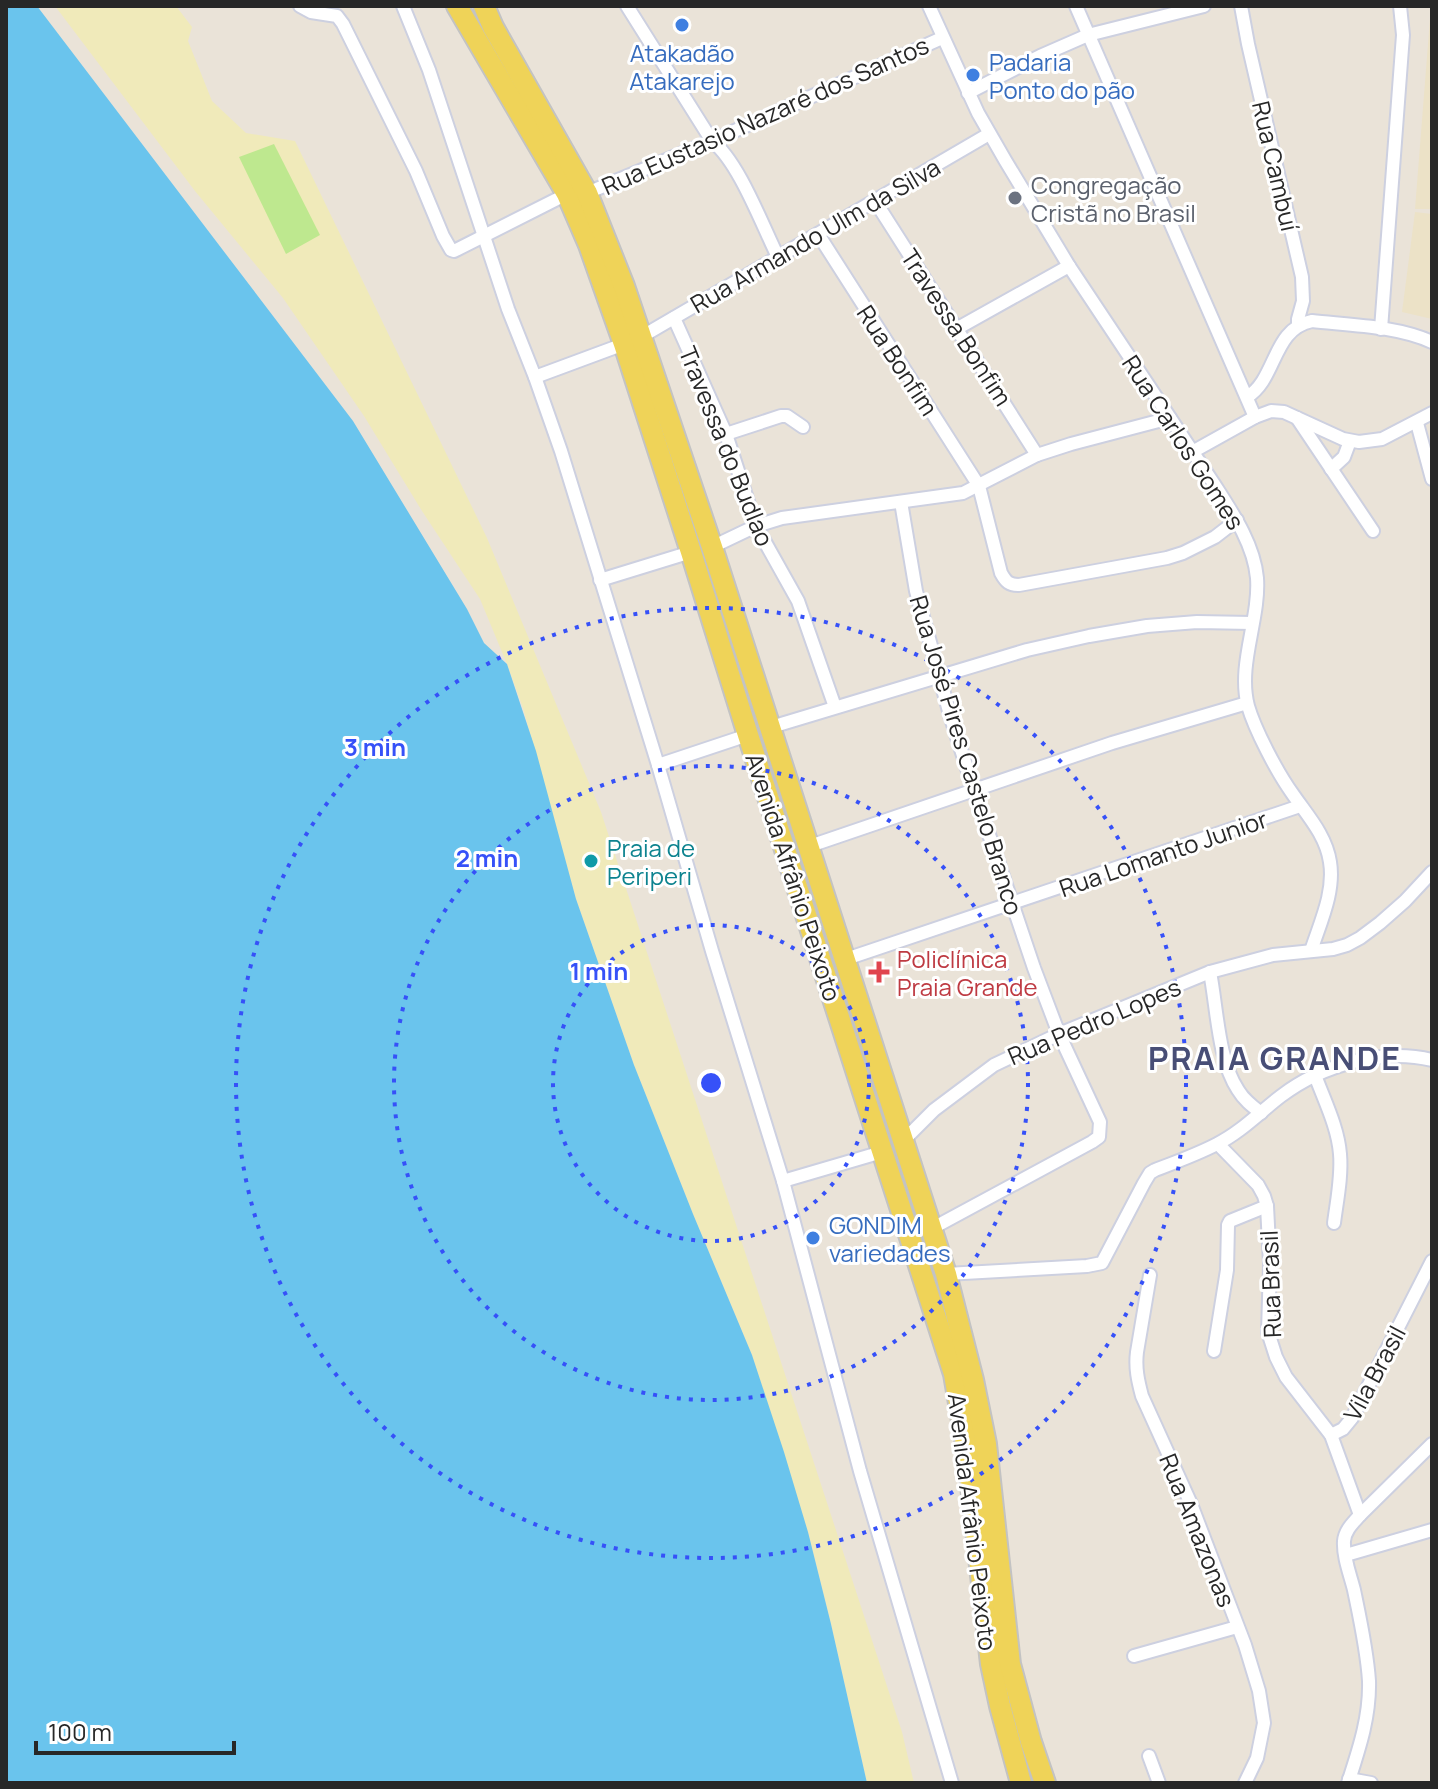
<svg xmlns="http://www.w3.org/2000/svg" width="1438" height="1789" viewBox="0 0 1438 1789" font-family="Manrope,sans-serif">
  <style>
    .education { fill: #ece2c7 }
    .sand { fill: #f0eaba }
    .pitch { fill: #bee88f }
    .water { fill: #6ac4ed }
    .lines { fill: none; stroke-linecap: round; stroke-linejoin: round }
    .minor-casing { stroke: #cdd0e0; stroke-width: 16 }
    .primary-casing { stroke: #c3c3c3; stroke-width: 24 }
    .minor { stroke: #fff; stroke-width: 12 }
    .primary { stroke: #efd358; stroke-width: 20 }
    .ring { fill: none; stroke: #3651f8; stroke-width: 4; stroke-dasharray: 4 8 }
    .shop-dot { fill: #3f7fe0; stroke: #fff; stroke-width: 3 }
    .worship-dot { fill: #6b7280; stroke: #fff; stroke-width: 3 }
    .culture-dot { fill: #0f9aa8; stroke: #fff; stroke-width: 3 }
    .health-dot { fill: #e0444e; stroke: #fff; stroke-width: 3 }
    .labels { text-anchor: middle; dominant-baseline: central; stroke-width: 6; stroke-linejoin: round; paint-order: stroke }
    .shop-label { font-size: 24px; fill: #366cbe; stroke: #fff; text-anchor: start }
    .street-label { font-size: 24px; fill: #272727; stroke: #fff }
    .worship-label { font-size: 24px; fill: #5b616d; stroke: #fff; text-anchor: start }
    .culture-label { font-size: 24px; fill: #0d838f; stroke: #fff; text-anchor: start }
    .health-label { font-size: 24px; fill: #be3a42; stroke: #fff; text-anchor: start }
    .district-label { font-size: 32px; font-weight: bold; letter-spacing: 2px; fill: #484e76; stroke: #fff }
    .centre { fill: #3651f8; stroke: #fff; stroke-width: 4 }
    .ring-label { font-size: 24px; text-anchor: middle; font-weight: bold; fill: #3651f8; stroke: #fff; stroke-width: 6; stroke-linejoin: round; paint-order: stroke }
  </style>
  <rect width="100%" height="100%" fill="#eae3d8"/>
  <!-- education -->
  <g class="education">
    <polygon points="1431,6 1432,6 1432,209 1415,209"/>
    <polygon points="1415,212 1432,214 1432,319 1402,312"/>
  </g>
  <!-- sand -->
  <polygon class="sand" points="55,6 176,6 192,27 188,41 212,101 246,133 295,141 487,538 601,812 902,1732 914,1783 867,1783 831,1624 808,1532 752,1355 693,1214 634,1065 576,899 523,708 507,664 480,599 422,511 364,416 283,298 195,191"/>
  <!-- pitch -->
  <polygon class="pitch" points="274,144 320,235 286,254 239,157"/>
  <!-- water -->
  <polygon class="water" points="6,6 37,6 353,421 467,609 484,643 507,664 536,751 576,899 634,1065 693,1214 752,1355 784,1452 808,1532 831,1624 867,1783 6,1783"/>
  <g class="lines">
    <defs>
      <g id="minor">
        <polyline points="300,6 311,12 337,16 343,24 416,171 443,236 451,250 454,251 567,194"/>
        <polyline points="403,6 429,70 508,309 535,377 561,451 658,765 712,951 783,1181 860,1471 952,1783"/>
        <path d="M627 6 712 141C739 162 762 225 778 257"/>
        <path d="M929 6 978 113 1005 160 1069 266 1214 484C1232 512 1254 544 1257 578 1260 619 1237 665 1248 706 1255 730 1277 772 1292 793 1307 815 1326 835 1330 862 1335 892 1320 923 1311 951"/>
        <polyline points="1076,6 1255,417"/>
        <polyline points="1241,6 1248,44 1302,277 1303,301 1298,319 1298,326"/>
        <polyline points="968,93 1040,56 1088,35 1204,6"/>
        <polyline points="587,193 712,141 942,38"/>
        <polyline points="875,201 1037,455"/>
        <path d="M818 234 979 486 1001 573C1006 582 1009 585 1019 585L1167 558 1183 553 1215 537 1237 520"/>
        <polyline points="674,318 726,434 756,526 798,601 835,707"/>
        <polyline points="958,328 1069,266"/>
        <polyline points="1381,329 1403,35 1400,6"/>
        <polyline points="641,337 989,134"/>
        <polyline points="535,377 624,344"/>
        <path d="M1247 397C1277 379 1272 329 1312 321 1349 325 1398 326 1432 342"/>
        <polyline points="1297,418 1373,531"/>
        <polyline points="1417,423 1432,479"/>
        <polyline points="726,434 781,416 787,416 803,427"/>
        <polyline points="1194,451 1255,417 1271,411 1284,412 1343,439 1359,442 1382,439 1432,413"/>
        <polyline points="1331,469 1344,457 1350,441"/>
        <polyline points="901,502 916,591 950,715 974,790 1034,968 1059,1034 1100,1122 1099,1137 1092,1142 931,1229"/>
        <polyline points="712,547 756,526 782,518 963,493 1037,455 1071,444 1170,418"/>
        <polyline points="600,580 691,552"/>
        <polyline points="768,728 1027,650 1089,636 1147,626 1197,622 1252,623"/>
        <polyline points="658,765 748,735"/>
        <polyline points="807,847 1112,743 1247,703"/>
        <polyline points="843,960 1300,806"/>
        <path d="M1210 972C1217 1008 1218 1060 1238 1090 1244 1100 1252 1106 1261 1113"/>
        <path d="M1315 1075C1324 1100 1338 1127 1340 1154 1342 1176 1337 1200 1334 1223"/>
        <polyline points="902,1142 934,1110 994,1065 1059,1034 1210,972 1273,955 1333,949 1347,945 1360,938 1380,923 1405,901 1432,872"/>
        <polyline points="1218,1144 1258,1185 1264,1196 1267,1206 1270,1264 1268,1332 1276,1357 1286,1377 1331,1435 1360,1515"/>
        <polyline points="783,1181 882,1152"/>
        <path d="M946 1274 1087 1266 1102 1263 1144 1183 1150 1173 1155 1170C1176 1162 1198 1154 1217 1144 1241 1132 1260 1112 1281 1096 1322 1065 1381 1048 1432 1060"/>
        <path d="M1150 1275 1137 1352C1135 1368 1138 1381 1142 1396L1191 1504 1245 1645 1259 1691 1264 1723 1257 1758 1245 1783"/>
        <polyline points="1214,1351 1227,1270 1228,1225 1230,1221 1267,1206"/>
        <polyline points="1331,1435 1343,1429 1352,1418 1432,1261"/>
        <polyline points="1346,1555 1432,1530"/>
        <polyline points="1134,1656 1237,1627"/>
        <polyline points="1149,1756 1159,1783"/>
        <polyline points="1349,1779 1371,1783"/>
        <path d="M1348 1783C1359 1749 1370 1717 1369 1681 1367 1650 1360 1619 1354 1590 1350 1574 1343 1557 1344 1541 1345 1530 1353 1523 1360 1515L1432 1444"/>
      </g>
      <g id="primary">
        <polyline points="457,6 567,194 589,245 624,344 691,552 748,735 954,1374 967,1450 991,1664 1000,1706 1021,1783"/>
        <polyline points="484,6 493,27 587,193 624,286 712,547 946,1274 973,1380 986,1444 1010,1664 1031,1742 1045,1783"/>
      </g>
    </defs>
    <!-- minor casing -->
    <use href="#minor" class="minor-casing"/>
    <!-- primary casing -->
    <use href="#primary" class="primary-casing"/>
    <!-- minor -->
    <use href="#minor" class="minor"/>
    <!-- primary -->
    <use href="#primary" class="primary"/>
  </g>
  <!-- distance rings -->
  <g class="ring">
    <circle cx="711" cy="1083" r="158"/>
    <circle cx="711" cy="1083" r="317"/>
    <circle cx="711" cy="1083" r="475"/>
  </g>
  <!-- markers -->
  <g class="shop-dot">
    <circle cx="682" cy="25" r="8"/>
    <circle cx="973" cy="75" r="8"/>
    <circle cx="813" cy="1238" r="8"/>
  </g>
  <circle class="worship-dot" cx="1015" cy="198" r="8"/>
  <circle class="culture-dot" cx="591" cy="861" r="8"/>
  <path class="health-dot" d="M875 960h8v8h8v8h-8v8h-8v-8h-8v-8h8z"/>
  <g class="labels">
    <!-- shop labels -->
    <g class="shop-label">
      <text x="682" y="52" text-anchor="middle">Atakadão<tspan x="682" dy="28">Atakarejo</tspan></text>
      <text x="989" y="61">Padaria<tspan x="989" dy="28">Ponto do pão</tspan></text>
      <text x="829" y="1224">GONDIM<tspan x="829" dy="28">variedades</tspan></text>
    </g>
    <!-- street labels -->
    <g class="street-label">
      <text transform="translate(765 115) rotate(-24)">Rua Eustasio Nazaré dos Santos</text>
      <text transform="translate(1276 166) rotate(77)">Rua Cambuí</text>
      <text transform="translate(815 235) rotate(-30)">Rua Armando Ulm da Silva</text>
      <text transform="translate(957 327) rotate(57)">Travessa Bonfim</text>
      <text transform="translate(898 360) rotate(57)">Rua Bonfim</text>
      <text transform="translate(1184 442) rotate(57)">Rua Carlos Gomes</text>
      <text transform="translate(727 446) rotate(68)">Travessa do Budlao</text>
      <text transform="translate(967 755) rotate(73)">Rua José Pires Castelo Branco</text>
      <text transform="translate(1163 853) rotate(-19)">Rua Lomanto Junior</text>
      <text transform="translate(794 877) rotate(72)">Avenida Afrânio Peixoto</text>
      <text transform="translate(1094 1021) rotate(-23)">Rua Pedro Lopes</text>
      <text transform="translate(1270 1284) rotate(-92)">Rua Brasil</text>
      <text transform="translate(1374 1373) rotate(-62)">Vila Brasil</text>
      <text transform="translate(973 1522) rotate(83)">Avenida Afrânio Peixoto</text>
      <text transform="translate(1198 1530) rotate(68)">Rua Amazonas</text>
    </g>
    <!-- worship labels -->
    <g class="worship-label">
      <text x="1031" y="184">Congregação<tspan x="1031" dy="28">Cristã no Brasil</tspan></text>
    </g>
    <!-- culture labels -->
    <g class="culture-label">
      <text x="607" y="847">Praia de<tspan x="607" dy="28">Periperi</tspan></text>
    </g>
    <!-- health labels -->
    <g class="health-label">
      <text x="897" y="958">Policlínica<tspan x="897" dy="28">Praia Grande</tspan></text>
    </g>
    <!-- district labels -->
    <g class="district-label">
      <text x="1275" y="1058">PRAIA GRANDE</text>
    </g>
  </g>
  <circle cx="711" cy="1083" r="12" class="centre"/>
  <g class="ring-label">
    <text x="375" y="756">3 min</text>
    <text x="487" y="867">2 min</text>
    <text x="599" y="980">1 min</text>
  </g>
  <!-- border -->
  <rect width="1438" height="1789" fill="none" stroke="#272727" stroke-width="16"/>
  <!-- scale -->
  <path d="M36 1741v12h198v-12" fill="none" stroke="#272727" stroke-width="4"/>
  <text x="48" y="1741" font-size="24" fill="#272727" stroke="#ffffff" stroke-width="6" paint-order="stroke">100 m</text>
</svg>
